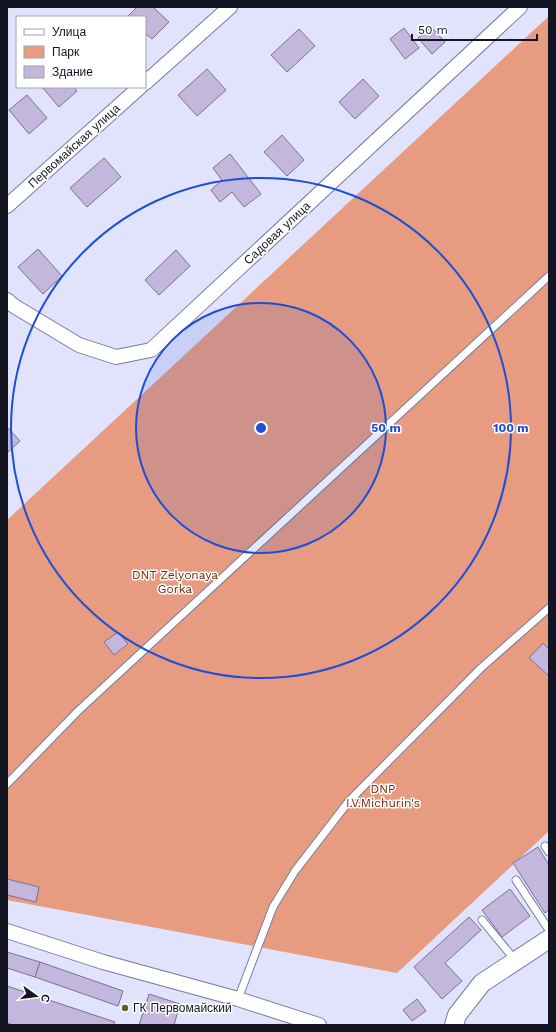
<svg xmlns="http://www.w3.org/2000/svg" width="556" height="1032" viewBox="0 0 556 1032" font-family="'Work Sans',sans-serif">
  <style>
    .green { fill: #e79c81 }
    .building { fill: #c4b7dd; stroke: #7c7093 }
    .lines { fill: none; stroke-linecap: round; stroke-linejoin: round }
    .service-casing { stroke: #777a9e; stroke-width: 9 }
    .minor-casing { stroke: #777a9e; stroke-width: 16 }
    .tertiary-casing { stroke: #777a9e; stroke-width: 20 }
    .service { stroke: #fff; stroke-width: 7 }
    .minor { stroke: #fff; stroke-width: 14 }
    .tertiary { stroke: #fff; stroke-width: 18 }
    .ring { fill: none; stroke: #1d4ed8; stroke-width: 2 }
    .poi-dot { fill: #635b27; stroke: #fff; stroke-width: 1.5 }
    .labels { text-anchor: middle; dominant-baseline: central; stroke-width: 3; stroke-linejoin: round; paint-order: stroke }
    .street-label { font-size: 12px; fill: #141523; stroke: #fff }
    .park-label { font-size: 12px; fill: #70290b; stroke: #fff }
    .poi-label { font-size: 12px; fill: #141523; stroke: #fff; text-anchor: start }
    .centre { fill: #1d4ed8; stroke: #fff; stroke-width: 2 }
    .ring-label { font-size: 12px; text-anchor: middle; font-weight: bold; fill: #1d4ed8; stroke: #fff; stroke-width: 3; stroke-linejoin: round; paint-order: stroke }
  </style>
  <rect width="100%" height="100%" fill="#e0e3fb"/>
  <!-- green -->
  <polygon class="green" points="549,16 549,831 397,973 7,900 7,520"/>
  <!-- building -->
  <g class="building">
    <polygon points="137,7 153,7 169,22 152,39 145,33 145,17 130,17 128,16"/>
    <polygon points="431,27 445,42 432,54 418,38"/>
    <polygon points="404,28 419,48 405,59 390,39"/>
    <polygon points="299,29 315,46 287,72 271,55"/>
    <polygon points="207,69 226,90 197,116 178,95"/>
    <polygon points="363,79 379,96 355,119 339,102"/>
    <polygon points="42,87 74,87 77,91 59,107"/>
    <polygon points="27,95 47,118 29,134 9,110"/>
    <polygon points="282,135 304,160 287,176 264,152"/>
    <polygon points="230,154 261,194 244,207 232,192 220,202 211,190 222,180 213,168"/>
    <polygon points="104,158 121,177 87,207 70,188"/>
    <polygon points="38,249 62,276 43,294 18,267"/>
    <polygon points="176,250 190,266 159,295 145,280"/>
    <polygon points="7,427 20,441 8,452 7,450"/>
    <polygon points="118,632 128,644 114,655 104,642"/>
    <polygon points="543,643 549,649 549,676 529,658"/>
    <polygon points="538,847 549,865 549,910 545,913 513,863"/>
    <polygon points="7,879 39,887 36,902 7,895"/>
    <polygon points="510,889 530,916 502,937 482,910"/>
    <polygon points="469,917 481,930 445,963 462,981 442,999 414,967"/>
    <polygon points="7,952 40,962 35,977 7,968"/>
    <polygon points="40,962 123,991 118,1006 35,977"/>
    <polygon points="7,986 115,1022 113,1025 13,1025 7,1023"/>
    <polygon points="149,994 180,1004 174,1025 139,1025"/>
    <polygon points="417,999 426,1011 412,1021 403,1010"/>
  </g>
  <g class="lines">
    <defs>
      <g id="service">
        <polyline points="7,784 78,711 549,276"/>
        <polyline points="545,846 549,852"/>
        <polyline points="516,880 549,930"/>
        <polyline points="482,920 515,960"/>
        <polyline points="238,999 273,907 295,871 349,801 481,668 549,608"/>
      </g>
      <g id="minor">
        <polyline points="145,83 230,7"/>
        <polyline points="7,206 140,87"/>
        <polyline points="7,300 14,306 79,345 116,357 151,350 520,7"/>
        <polyline points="7,931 103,962 238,999 319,1025"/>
      </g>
      <polyline id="tertiary" points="454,1025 457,1015 482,983 549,939"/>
    </defs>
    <!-- service casing -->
    <use href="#service" class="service-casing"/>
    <!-- minor casing -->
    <use href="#minor" class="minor-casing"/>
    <!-- tertiary casing -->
    <use href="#tertiary" class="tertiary-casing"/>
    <!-- service -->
    <use href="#service" class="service"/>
    <!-- minor -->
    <use href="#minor" class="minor"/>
    <!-- tertiary -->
    <use href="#tertiary" class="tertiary"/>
  </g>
  <!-- distance rings -->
  <circle cx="261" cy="428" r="125" fill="#1d4ed8" fill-opacity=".12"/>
  <g class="ring">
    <circle cx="261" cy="428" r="125"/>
    <circle cx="261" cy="428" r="250"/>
  </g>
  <!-- markers -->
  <circle class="poi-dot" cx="125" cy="1008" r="4"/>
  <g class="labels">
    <!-- street labels -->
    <g class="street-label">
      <text transform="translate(74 146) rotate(-42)">Первомайская улица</text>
      <text transform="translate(277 233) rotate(-43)">Садовая улица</text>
    </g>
    <!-- park labels -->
    <g class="park-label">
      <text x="175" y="575">DNT Zelyonaya<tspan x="175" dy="14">Gorka</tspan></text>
      <text x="383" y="789">DNP<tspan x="383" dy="14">I.V.Michurin's</tspan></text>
    </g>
    <!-- poi labels -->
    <g class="poi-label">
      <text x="133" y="1008">ГК Первомайский</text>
    </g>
  </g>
  <circle cx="261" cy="428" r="6" class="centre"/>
  <g class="ring-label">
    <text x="386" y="432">50 m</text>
    <text x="511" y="432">100 m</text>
  </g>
  <!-- border -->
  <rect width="556" height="1032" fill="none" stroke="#141523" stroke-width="16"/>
  <!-- legend -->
  <rect x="16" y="16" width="130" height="72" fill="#ffffff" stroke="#a1a1a7"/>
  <rect x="24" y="29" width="20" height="6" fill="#ffffff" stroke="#a1a1a7"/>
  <text x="52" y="36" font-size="12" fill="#141523">Улица</text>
  <rect x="24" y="46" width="20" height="12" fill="#e79c81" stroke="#a1a1a7"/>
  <text x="52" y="56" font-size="12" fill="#141523">Парк</text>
  <rect x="24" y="66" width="20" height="12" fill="#c4b7dd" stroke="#a1a1a7"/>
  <text x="52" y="76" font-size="12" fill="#141523">Здание</text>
  <!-- north arrow -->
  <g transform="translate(36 996) rotate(104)" stroke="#ffffff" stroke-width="3" paint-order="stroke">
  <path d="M0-3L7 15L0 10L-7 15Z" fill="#141523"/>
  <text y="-6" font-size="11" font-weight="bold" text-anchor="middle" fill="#141523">С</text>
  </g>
  <!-- scale -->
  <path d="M412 34v6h125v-6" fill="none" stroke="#141523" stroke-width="2"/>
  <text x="418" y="34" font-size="12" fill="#141523" stroke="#ffffff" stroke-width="3" paint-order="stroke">50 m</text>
</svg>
